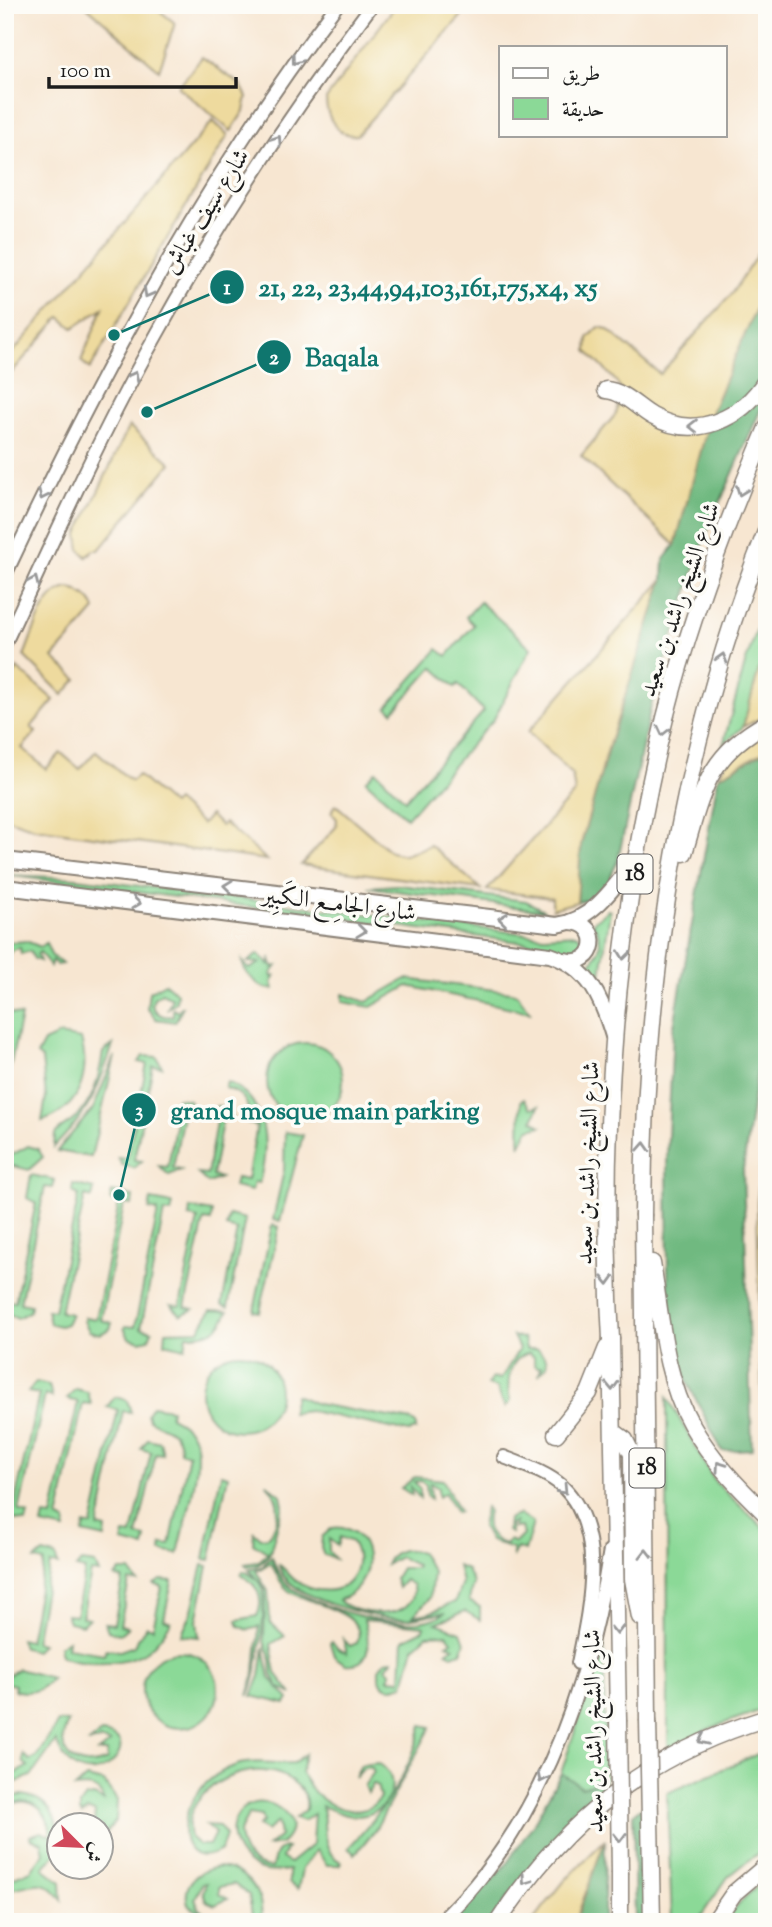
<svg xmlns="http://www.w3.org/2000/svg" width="772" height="1927" viewBox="0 0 772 1927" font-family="'Sorts Mill Goudy',Amiri,serif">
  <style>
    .green { fill: #8bd997; stroke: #547a5a; stroke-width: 2 }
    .forest { fill: #70b980; stroke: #466a4e; stroke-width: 2 }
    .sand { fill: #eeda9e; stroke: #857b5d; stroke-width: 2 }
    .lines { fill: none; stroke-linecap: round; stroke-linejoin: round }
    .tertiary-casing { stroke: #8a8176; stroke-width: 16 }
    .secondary-casing { stroke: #8a8176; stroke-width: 18 }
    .primary-casing { stroke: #8a8176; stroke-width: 19 }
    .trunk-casing { stroke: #8a8176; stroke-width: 19 }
    .tertiary { stroke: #fff; stroke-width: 12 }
    .secondary { stroke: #fff; stroke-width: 14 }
    .primary { stroke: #fff; stroke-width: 16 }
    .trunk { stroke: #fff; stroke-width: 16 }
    .trunk-bridge-casing { stroke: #8a8176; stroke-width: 19; stroke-linecap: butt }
    .trunk-bridge { stroke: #fff; stroke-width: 16 }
    .oneway { stroke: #999 }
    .labels { text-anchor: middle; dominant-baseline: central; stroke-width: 7; stroke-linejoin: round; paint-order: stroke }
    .shield { fill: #fdfcf7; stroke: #605f5e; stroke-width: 2 }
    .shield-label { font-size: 23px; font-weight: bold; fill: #1c1c1c }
    .street-label { font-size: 24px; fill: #1c1c1c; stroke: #fdfcf7 }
    .leader { fill: none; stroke: #0f766e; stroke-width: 2.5 }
    .callout-dot { fill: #0f766e; stroke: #fdfcf7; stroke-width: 2.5 }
    .mark-label { font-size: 21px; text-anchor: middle; font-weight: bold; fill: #fff }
    .callout-label { font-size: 26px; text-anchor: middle; font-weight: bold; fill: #0f766e; stroke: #fdfcf7; stroke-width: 7; stroke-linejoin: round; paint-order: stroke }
  </style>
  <rect width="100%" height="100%" fill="#fdfcf7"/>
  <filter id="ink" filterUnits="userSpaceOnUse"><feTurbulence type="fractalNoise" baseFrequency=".0143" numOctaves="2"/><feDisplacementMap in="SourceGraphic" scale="14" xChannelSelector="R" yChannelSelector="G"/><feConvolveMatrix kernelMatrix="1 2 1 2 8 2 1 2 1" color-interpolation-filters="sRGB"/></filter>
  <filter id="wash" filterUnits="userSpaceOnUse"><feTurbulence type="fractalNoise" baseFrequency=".00686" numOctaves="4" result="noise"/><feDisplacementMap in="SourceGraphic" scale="28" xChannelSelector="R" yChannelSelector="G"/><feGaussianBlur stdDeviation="1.57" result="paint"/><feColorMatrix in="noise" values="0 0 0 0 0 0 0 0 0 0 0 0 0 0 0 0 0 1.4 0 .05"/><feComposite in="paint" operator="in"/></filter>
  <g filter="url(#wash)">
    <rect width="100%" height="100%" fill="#f7e6d1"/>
    <!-- green -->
    <g class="green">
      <polygon points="767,599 767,641 743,727 723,745 745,664"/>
      <polygon points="480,602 531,648 494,719 407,818 366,781 376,771 405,800 484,711 458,684 455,687 433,667 393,712 387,707 438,649 447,656 474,625 466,617"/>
      <polygon points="6,875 76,878 544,936 576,934 586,941 584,951 575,954 543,945"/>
      <polygon points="399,885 526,901 545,911 368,887"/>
      <path d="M608 910 610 911 600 982 588 967C601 952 605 940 592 923Z"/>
      <polygon points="26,941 41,947 46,943 51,955 62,964 57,965 52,960 50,966 40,952 37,955 40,961 34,959 30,951 21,954 20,947 11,951 5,960 5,943"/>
      <path d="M258 954 270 965V957L273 967 277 966 271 974 272 977 275 976 272 982 274 989C261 991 243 973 242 960L249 969 260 963 248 962Z"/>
      <polygon points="406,979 511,992 517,994 530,1012 408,986 371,1007 343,1002 343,994 366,1002"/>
      <path d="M165 983 177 993 176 1002 168 1008 172 998 162 993 154 998 152 1005C156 1014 163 1018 173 1016V1009L177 1011 183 1006 175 1022 156 1019 147 1008 149 992Z"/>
      <polygon points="5,1012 21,1016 5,1091"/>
      <path d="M59 1035 81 1039C91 1075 79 1110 42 1121L46 1097 42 1059 37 1055 44 1042Z"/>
      <circle cx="305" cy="1081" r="38"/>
      <path d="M113 1045C95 1095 93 1107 54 1147L55 1134C60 1128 67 1125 73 1120 94 1102 99 1078 103 1052Z"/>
      <polygon points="115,1056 91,1157 57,1151 93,1109"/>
      <polygon points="143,1056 157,1057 162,1067 153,1066 134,1160 142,1161 134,1168 122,1165 118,1158 127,1159 147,1064 139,1062"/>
      <path d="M227 1082C268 1099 270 1145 259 1183L254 1182 252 1191 234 1187 236 1178 247 1180 257 1126 248 1123C251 1104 244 1093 225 1088Z"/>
      <polygon points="178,1098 189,1100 193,1111 184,1109 173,1168 181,1170 169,1175 159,1166 168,1167 178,1108 170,1106"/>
      <polygon points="524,1099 531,1108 539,1106 533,1120 541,1126 529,1129 520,1146 521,1100"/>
      <polygon points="217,1106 228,1108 232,1119 223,1117 212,1176 220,1178 208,1183 198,1174 207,1175 217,1116 209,1114"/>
      <polygon points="285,1132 303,1135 280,1221 273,1220 284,1170"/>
      <polygon points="28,1146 38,1149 43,1157 29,1170 5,1164 8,1157"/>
      <polygon points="31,1175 55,1180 53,1188 45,1187 20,1303 31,1305 30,1311 18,1318 10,1315 6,1306 7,1301 15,1302 36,1203 27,1198"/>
      <polygon points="73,1184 94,1189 92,1198 85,1196 60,1312 71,1314 66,1324 60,1326 50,1324 47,1310 54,1311 79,1195 72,1192"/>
      <polygon points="112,1192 133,1196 132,1205 124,1204 101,1320 112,1323 110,1329 100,1334 89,1331 84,1321 85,1317 96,1319 119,1203 110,1200"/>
      <polygon points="151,1200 173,1204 171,1213 164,1212 141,1328 152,1331 149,1339 141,1341 129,1338 124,1328 125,1326 135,1327 158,1211 149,1209"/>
      <polygon points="190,1208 212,1212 211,1221 204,1220 185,1307 194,1309 181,1315 171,1305 180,1306 198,1219 189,1217"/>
      <polygon points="229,1215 245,1219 228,1307 222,1305 237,1230 226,1227"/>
      <polygon points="272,1225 279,1227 260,1312 254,1311"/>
      <path d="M211 1310 228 1311C221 1331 207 1336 187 1335L185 1348 165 1343 166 1331 199 1330Z"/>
      <path d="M513 1336 524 1339 526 1349H538L546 1358 547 1366 538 1375 542 1366 537 1367 534 1364V1357L529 1353C507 1359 507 1384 510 1402L505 1408 497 1388 487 1385 492 1378 501 1379 519 1349Z"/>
      <circle cx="240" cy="1392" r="39"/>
      <polygon points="36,1382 49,1385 52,1397 45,1395 19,1511 28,1514 26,1522 5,1518 6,1509 13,1510 39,1394 28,1392"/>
      <polygon points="75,1389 88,1392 91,1404 83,1403 58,1519 66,1521 65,1530 42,1525 44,1516 52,1517 78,1402 67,1399"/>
      <polygon points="295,1395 317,1404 412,1421 416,1424 416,1430 409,1432 310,1411 291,1413"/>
      <polygon points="115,1397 127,1400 131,1412 123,1411 98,1527 106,1529 105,1538 83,1533 85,1525 92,1525 118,1410 107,1407"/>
      <polygon points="667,1397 715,1482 767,1531 767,1708 711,1728 668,1749"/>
      <path d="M152 1406 171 1409 170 1417C181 1422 190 1428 194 1439 205 1462 183 1528 178 1554L161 1551 162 1544 170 1545 189 1454 180 1452C181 1429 165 1429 149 1420L147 1414Z"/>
      <polygon points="148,1439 160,1442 163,1454 156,1453 137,1536 146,1538 144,1547 122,1542 124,1534 132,1535 151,1452 141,1449"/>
      <polygon points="221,1474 228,1476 210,1560 204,1559"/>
      <polygon points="415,1477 443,1480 459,1512 456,1513 445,1493 438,1497 438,1488 430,1483 431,1499 427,1496 426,1485 421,1481 414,1482 420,1489 420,1499 411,1487 412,1495 401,1488"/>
      <path d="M266 1483 281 1495 283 1506 269 1556 258 1565 248 1567 245 1564 258 1562 268 1553 253 1543 254 1532 261 1538 268 1537C281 1520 282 1499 266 1483Z"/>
      <path d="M485 1508 488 1511C484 1528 488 1539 505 1544L509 1540 515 1543 523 1535 521 1527 514 1528 515 1522 510 1526 511 1533 507 1531 508 1519 519 1514 533 1523 525 1551 517 1548 513 1556 512 1549 490 1541 482 1527Z"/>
      <path d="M332 1528C373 1522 382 1584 339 1600 352 1616 420 1624 413 1585L405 1580 398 1588 395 1578 401 1568H416V1565L400 1557 386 1565C392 1549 406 1547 421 1553L433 1572 430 1598 413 1616 429 1613 455 1602 462 1583 458 1566 467 1570 473 1583 469 1601 480 1607V1620L465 1611 436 1623 461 1632 465 1643 461 1652 452 1655 446 1652 454 1647 447 1644 452 1641 447 1634 427 1635 414 1647 404 1684C393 1690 384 1690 379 1678V1669L385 1661 392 1660 386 1668 391 1673 388 1679 401 1680 403 1640 423 1630 424 1626 364 1620C369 1637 374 1668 345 1664L334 1656 330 1643 332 1641 338 1649 347 1653 343 1639 350 1646 357 1643C370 1612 308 1604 289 1591 280 1584 276 1573 271 1563L256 1571 268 1591 270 1622 285 1636 271 1644 276 1673 292 1694 279 1687 272 1675 271 1659 264 1641 265 1588 249 1570 262 1567 272 1557C276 1568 279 1577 288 1585 314 1609 415 1637 444 1613 431 1613 417 1619 402 1619 373 1618 285 1599 279 1565 285 1568 288 1575 295 1580 312 1593 344 1597 354 1574 359 1563 358 1552 352 1542L340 1537 337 1546 329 1539V1551L335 1559 324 1555 321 1547 322 1537Z"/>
      <polygon points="43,1553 55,1556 58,1565 50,1564 35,1642 42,1644 35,1651 23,1648 20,1639 29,1641 44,1562 35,1560"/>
      <polygon points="81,1562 95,1564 99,1573 91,1572 82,1617 89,1618 82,1625 69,1622 66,1614 76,1615 85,1570 76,1568"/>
      <polygon points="203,1565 208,1566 197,1621 199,1637 181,1635 191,1614"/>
      <polygon points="120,1571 130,1571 138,1582 129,1581 120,1625 128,1627 120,1634 108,1631 105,1623 114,1624 123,1579 115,1577"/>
      <path d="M243 1571C250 1574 256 1577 260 1584 269 1601 258 1679 248 1696L255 1671 259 1627 248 1630 239 1626 237 1620 257 1616C265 1599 257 1583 241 1575Z"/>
      <path d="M161 1580 172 1581 164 1619 171 1622C164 1633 156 1645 145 1652 125 1665 83 1665 61 1656L59 1646 68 1640 67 1648 104 1654 106 1649 120 1651 134 1646 146 1626 153 1628 162 1587 154 1584Z"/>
      <polygon points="604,1643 605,1780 582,1787 561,1773"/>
      <polygon points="264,1648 270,1678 289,1699 286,1704 252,1696 260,1676"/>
      <circle cx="180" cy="1690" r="38"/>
      <path d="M18 1669 52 1678C42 1691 30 1695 14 1690L15 1685 5 1683 7 1676Z"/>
      <path d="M58 1722H68C52 1754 78 1773 107 1760V1752H98L110 1743 101 1740 90 1742 101 1733C155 1739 82 1811 56 1741L31 1776 5 1787V1779L28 1766 23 1762V1754L29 1760 36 1758Z"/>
      <path d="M422 1725 431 1727 375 1830 355 1854 348 1848C382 1813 410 1774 422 1725Z"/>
      <polygon points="767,1750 767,1846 728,1877 697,1922 672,1922 667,1793"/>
      <path d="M305 1754 301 1773C306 1780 311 1789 317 1795 335 1810 366 1820 380 1797L377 1785 373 1784 368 1793 364 1786 374 1772 372 1768H364L355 1778 361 1765 378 1763C403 1777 391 1810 365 1815 349 1819 336 1811 322 1806 327 1826 319 1851 341 1862L339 1865H327L316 1850 302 1869 298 1889 289 1883V1870C280 1871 270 1873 261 1870 239 1863 223 1834 239 1813 260 1785 312 1819 281 1844L268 1846 280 1836 278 1822 266 1831 258 1826 263 1822 261 1816 249 1814 239 1832C240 1852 251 1868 272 1868 275 1859 273 1849 287 1848L282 1858 290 1863 312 1845 314 1814 303 1821 295 1818 306 1809C308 1799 304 1792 297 1785 260 1749 178 1787 190 1837L199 1845H209L215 1833 206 1825 219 1826 226 1835 221 1850C171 1879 167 1786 240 1764 259 1759 276 1765 294 1763Z"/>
      <path d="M86 1778 104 1782 117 1800 116 1821 102 1838V1826L94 1825 95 1812 88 1810 82 1815 80 1812V1805L86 1797 94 1796 104 1801C99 1786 88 1786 75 1788Z"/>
      <path d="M22 1795C55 1799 60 1826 59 1850L43 1868 61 1882 62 1900C44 1873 32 1887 5 1890V1881L31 1870 44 1853 42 1842 30 1838V1836L41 1832 51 1836C50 1812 30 1791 5 1808V1798Z"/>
      <path d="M217 1867C246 1868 265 1894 261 1922H253L249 1895 234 1884 219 1887V1894L228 1899 215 1905 206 1901 203 1892 206 1883 202 1884 195 1899 199 1909 207 1914 206 1917 188 1905C182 1884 197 1871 217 1867Z"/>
      <polygon points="767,1878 767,1922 725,1922 745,1897"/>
    </g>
    <!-- forest -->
    <g class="forest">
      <polygon points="767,283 767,395 705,537 651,706 618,860 607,885 594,898 577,902 581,844 609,745 663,580 664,559 675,545 712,410"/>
      <polygon points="767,750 767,1003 743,1169 752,1449 722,1451 679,1366 668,1285 667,1157 673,1031 718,777"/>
      <path d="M561 1773 582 1787 605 1780 604 1792C559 1831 524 1872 491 1922H453L505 1866 534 1823Z"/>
      <polygon points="646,1804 648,1922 635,1922 633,1814"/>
      <polygon points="605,1840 604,1922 575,1922"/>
    </g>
    <!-- sand -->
    <g class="sand">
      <polygon points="85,5 152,5 175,23 159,70"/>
      <path d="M396 5H471L357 135C337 137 326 117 326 99Z"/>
      <polygon points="202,57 241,85 247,97 244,111 231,131 178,87"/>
      <polygon points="213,121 228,135 90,369 81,361 103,308 73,328 60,317 5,380 5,361"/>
      <polygon points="767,240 767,283 712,410 675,545 581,456 616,414 622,392 616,381 587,351 588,338 599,327 607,329 660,374 730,296"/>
      <polygon points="129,426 171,463 99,550 93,550 87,557 80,550 78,534"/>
      <polygon points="663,580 609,745 581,844 577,902 552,909 552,898 487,890 575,792 572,774 528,732"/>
      <path d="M69 588C79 591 92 598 95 610L53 658 77 679 63 695 24 656C33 635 43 592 69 588Z"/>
      <polygon points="767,641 767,715 743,727"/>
      <polygon points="17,668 54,700 31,727 36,732 22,748 46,769 61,753 80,769 96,751 131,781 138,775 172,805 176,801 202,824 210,815 221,826 224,823 267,860 35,828 5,818 5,695"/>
      <polygon points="767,729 767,750 718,777 726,763"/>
      <polygon points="336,805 391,852 405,855 430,845 481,889 301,865 336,827 337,819 331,812"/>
      <polygon points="767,1109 767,1418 762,1394 757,1203"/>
      <polygon points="605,1840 575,1922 532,1922 566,1879"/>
    </g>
  </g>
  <g filter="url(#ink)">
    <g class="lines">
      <defs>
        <g id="tertiary">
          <path d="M5 575C99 375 203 182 337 5"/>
          <path d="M5 643C51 545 95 446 147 352 213 231 289 115 372 5"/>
          <path d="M504 1457C523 1465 546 1472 562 1486 608 1530 589 1610 578 1663"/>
          <path d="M440 1922C542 1826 589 1684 610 1550"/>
        </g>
        <g id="secondary">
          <path d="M5 860 557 925C594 920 615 885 636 859"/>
          <path d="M5 887 550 955C590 968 602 1000 613 1036"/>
          <path d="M565 960C597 969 604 923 570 922"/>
        </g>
        <g id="primary">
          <path d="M606 390C623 391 638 408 652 416 696 441 742 419 767 379"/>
          <path d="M684 853C702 793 707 755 767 723"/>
          <path d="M643 1215C644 982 679 747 767 529"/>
          <path d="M611 1339C599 1133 616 919 665 718 690 619 727 521 767 428"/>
        </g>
        <g id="trunk">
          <polyline points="643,1215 648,1720"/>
          <path d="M652 1263C661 1315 664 1377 691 1424 711 1459 738 1487 767 1515"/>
          <polyline points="611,1339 618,1720"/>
          <polyline points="614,1432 625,1440 632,1454 633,1579 640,1617"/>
          <polyline points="556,1434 589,1393 607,1348"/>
          <polyline points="651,1869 652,1922"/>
          <path d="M498 1922C565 1818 649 1754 767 1718"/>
          <polyline points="620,1922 620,1874"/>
          <polyline points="714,1922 734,1893 767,1865"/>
        </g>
      </defs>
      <!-- tertiary casing -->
      <use href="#tertiary" class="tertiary-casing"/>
      <!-- secondary casing -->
      <use href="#secondary" class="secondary-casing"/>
      <!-- primary casing -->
      <use href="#primary" class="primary-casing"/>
      <!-- trunk casing -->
      <use href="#trunk" class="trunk-casing"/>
      <!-- tertiary -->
      <use href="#tertiary" class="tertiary"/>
      <!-- secondary -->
      <use href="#secondary" class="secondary"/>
      <!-- primary -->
      <use href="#primary" class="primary"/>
      <!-- trunk -->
      <use href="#trunk" class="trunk"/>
      <defs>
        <g id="trunk-bridge">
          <polyline points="618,1720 620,1874"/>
          <polyline points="648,1720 651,1869"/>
        </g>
      </defs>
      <!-- trunk-bridge casing -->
      <use href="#trunk-bridge" class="trunk-bridge-casing"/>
      <!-- trunk-bridge -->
      <use href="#trunk-bridge" class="trunk-bridge"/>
    </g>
    <!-- one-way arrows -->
    <defs><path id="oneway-chevron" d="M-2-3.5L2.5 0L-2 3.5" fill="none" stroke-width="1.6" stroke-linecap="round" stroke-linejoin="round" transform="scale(1.75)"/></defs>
    <g class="oneway">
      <use href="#oneway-chevron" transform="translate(296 60) rotate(126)"/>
      <use href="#oneway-chevron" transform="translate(277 140) rotate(-56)"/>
      <use href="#oneway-chevron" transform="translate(148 293) rotate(119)"/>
      <use href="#oneway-chevron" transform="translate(134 376) rotate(-62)"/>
      <use href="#oneway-chevron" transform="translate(693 426) rotate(180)"/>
      <use href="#oneway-chevron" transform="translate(741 491) rotate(110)"/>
      <use href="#oneway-chevron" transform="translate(43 495) rotate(115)"/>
      <use href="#oneway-chevron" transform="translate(34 581) rotate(-66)"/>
      <use href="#oneway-chevron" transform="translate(722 658) rotate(-74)"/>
      <use href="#oneway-chevron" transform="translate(663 731) rotate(103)"/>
      <use href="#oneway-chevron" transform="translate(228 886) rotate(-173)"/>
      <use href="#oneway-chevron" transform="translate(136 903) rotate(7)"/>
      <use href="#oneway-chevron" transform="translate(503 919) rotate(-173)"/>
      <use href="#oneway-chevron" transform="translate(361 931) rotate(7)"/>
      <use href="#oneway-chevron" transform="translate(624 955) rotate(97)"/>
      <use href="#oneway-chevron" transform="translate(644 1147) rotate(-87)"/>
      <use href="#oneway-chevron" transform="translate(608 1280) rotate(88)"/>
      <use href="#oneway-chevron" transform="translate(612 1386) rotate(88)"/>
      <use href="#oneway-chevron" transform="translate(720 1466) rotate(-125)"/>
      <use href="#oneway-chevron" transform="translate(563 1490) rotate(47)"/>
      <use href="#oneway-chevron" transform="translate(646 1554) rotate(-90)"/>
      <use href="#oneway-chevron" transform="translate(617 1630) rotate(89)"/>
      <use href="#oneway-chevron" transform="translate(703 1740) rotate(155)"/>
      <use href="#oneway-chevron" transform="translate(542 1778) rotate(116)"/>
      <use href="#oneway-chevron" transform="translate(620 1837) rotate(89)"/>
      <use href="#oneway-chevron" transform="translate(526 1880) rotate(126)"/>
    </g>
  </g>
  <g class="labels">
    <!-- shield labels -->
    <g class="shield">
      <rect x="617.5" y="854.5" width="35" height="39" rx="5"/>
      <rect x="629.5" y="1448.5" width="35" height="39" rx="5"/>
    </g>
    <g class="shield-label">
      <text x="635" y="874">18</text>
      <text x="647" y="1468">18</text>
    </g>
    <!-- street labels -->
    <g class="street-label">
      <text transform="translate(207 212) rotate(-58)">شارع سيف غباش</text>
      <text transform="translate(681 600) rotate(-71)">شارع الشيخ راشد بن سعيد</text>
      <text transform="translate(339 905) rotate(7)">شارع الجامِع الكَبِير</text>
      <text transform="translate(589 1163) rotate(-88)">شارع الشيخ راشد بن سعيد</text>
      <text transform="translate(595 1731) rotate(-91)">شارع الشيخ راشد بن سعيد</text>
    </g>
  </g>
  <!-- callouts -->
  <path class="leader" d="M114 335L227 287M147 412L274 357M119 1195L139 1110"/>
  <g class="callout-dot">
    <circle cx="114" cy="335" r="7"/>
    <circle cx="147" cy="412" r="7"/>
    <circle cx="119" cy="1195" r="7"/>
    <circle cx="227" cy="287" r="18"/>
    <circle cx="274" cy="357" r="18"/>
    <circle cx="139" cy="1110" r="18"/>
  </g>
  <g class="mark-label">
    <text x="227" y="294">1</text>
    <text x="274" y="364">2</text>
    <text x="139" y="1117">3</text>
  </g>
  <g class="callout-label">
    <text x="428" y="296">21, 22, 23,44,94,103,161,175,x4, x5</text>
    <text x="342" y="366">Baqala</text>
    <text x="325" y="1119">grand mosque main parking</text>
  </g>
  <!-- margin -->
  <rect width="772" height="1927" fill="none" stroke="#fdfcf7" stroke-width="28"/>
  <!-- legend -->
  <rect x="499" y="46" width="228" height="91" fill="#fdfcf7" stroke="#a3a29f" stroke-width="2"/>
  <rect x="513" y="68" width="35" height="10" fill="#ffffff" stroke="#a3a29f" stroke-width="2"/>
  <text x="562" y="80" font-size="21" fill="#1c1c1c">طريق</text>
  <rect x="513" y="98" width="35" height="21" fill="#8bd997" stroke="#a3a29f" stroke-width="2"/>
  <text x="562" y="116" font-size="21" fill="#1c1c1c">حديقة</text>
  <!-- north arrow -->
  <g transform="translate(80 1846) rotate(114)"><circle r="33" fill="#fdfcf7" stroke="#a3a29f" stroke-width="2"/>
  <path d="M0-5L12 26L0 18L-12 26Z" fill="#d1495b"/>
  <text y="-10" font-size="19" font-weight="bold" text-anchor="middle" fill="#1c1c1c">ش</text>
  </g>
  <!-- scale -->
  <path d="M49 77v10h187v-10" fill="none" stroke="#1c1c1c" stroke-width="3.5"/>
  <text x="60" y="77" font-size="21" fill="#1c1c1c" stroke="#fdfcf7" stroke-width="5" paint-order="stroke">100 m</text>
</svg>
